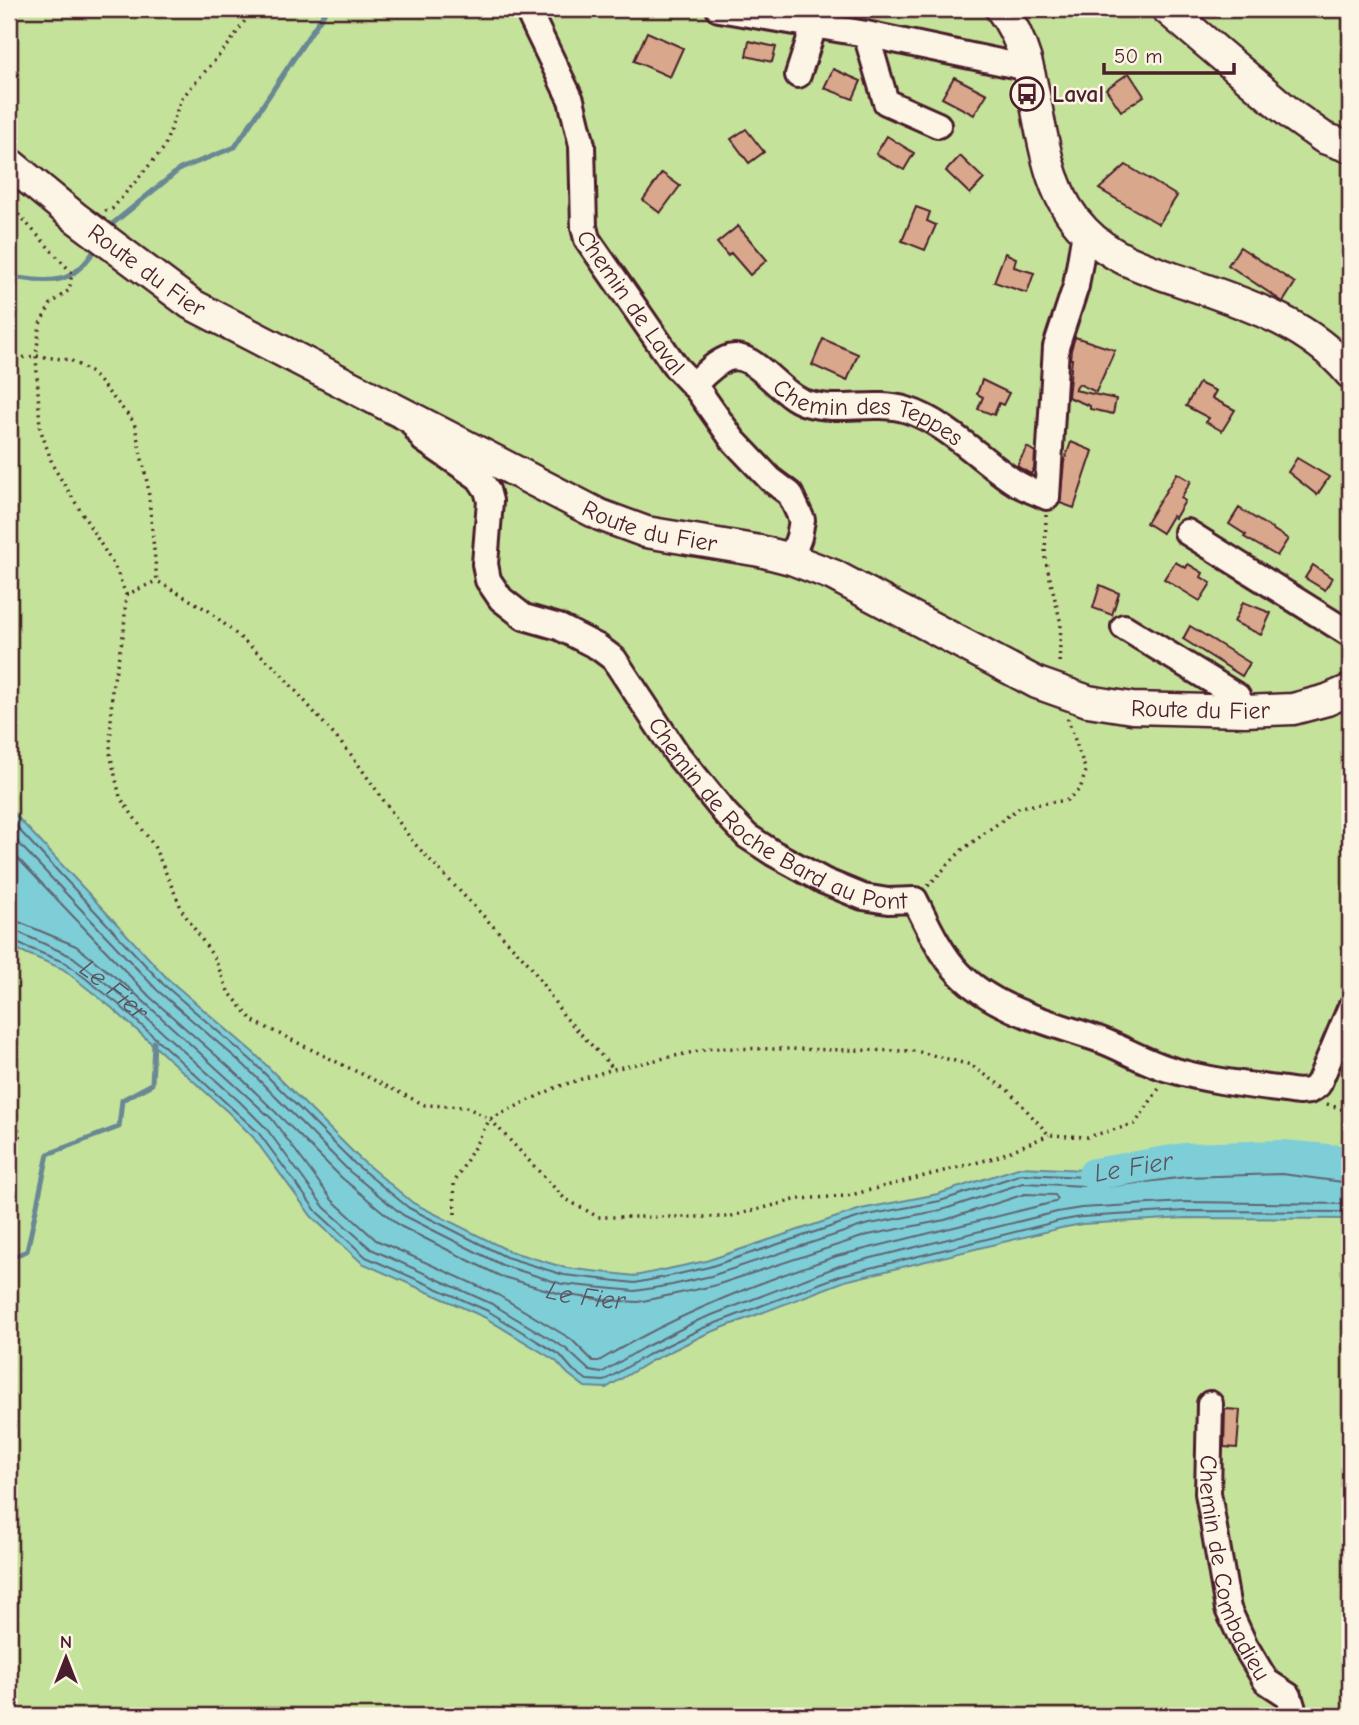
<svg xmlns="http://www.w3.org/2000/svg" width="1359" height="1725" viewBox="0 0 1359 1725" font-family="'Comic Neue',sans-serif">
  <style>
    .green { fill: #c4e29a; stroke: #878062; stroke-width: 2 }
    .water { fill: #7eced8; stroke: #698893; stroke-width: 2 }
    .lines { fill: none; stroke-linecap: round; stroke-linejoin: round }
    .shore { stroke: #5f6570; stroke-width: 2 }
    .stream { stroke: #698893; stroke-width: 5 }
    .river { stroke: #7eced8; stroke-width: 32 }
    .building { fill: #d9a78c; stroke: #4a1f2b; stroke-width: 2 }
    .minor-casing { stroke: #4a1f2b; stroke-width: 30 }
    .major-casing { stroke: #4a1f2b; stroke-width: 35 }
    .path { stroke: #4a1f2b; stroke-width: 3.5; stroke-dasharray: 2 5; stroke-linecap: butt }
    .minor { stroke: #fcf5e5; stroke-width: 24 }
    .major { stroke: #fcf5e5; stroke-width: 30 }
    .labels { text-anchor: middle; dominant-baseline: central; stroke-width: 5; stroke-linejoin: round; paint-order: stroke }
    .poi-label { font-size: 24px; font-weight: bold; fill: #4a1f2b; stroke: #fcf5e5; text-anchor: start }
    .street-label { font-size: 24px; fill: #4a1f2b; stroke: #fcf5e5 }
    .water-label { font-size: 26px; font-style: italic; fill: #5a545f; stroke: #fcf5e5 }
  </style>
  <rect width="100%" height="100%" fill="#fcf5e5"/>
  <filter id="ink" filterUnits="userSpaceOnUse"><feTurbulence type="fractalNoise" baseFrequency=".0143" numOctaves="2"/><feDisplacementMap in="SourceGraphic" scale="14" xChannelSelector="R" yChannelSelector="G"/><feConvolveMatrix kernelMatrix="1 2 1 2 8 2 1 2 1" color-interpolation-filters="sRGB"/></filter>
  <g filter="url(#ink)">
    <!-- green -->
    <rect class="green" x="9" y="9" width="1341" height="1707"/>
    <!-- water -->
    <polygon class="water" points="9,808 168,979 255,1054 360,1159 413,1203 509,1251 566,1268 635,1276 668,1269 706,1261 861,1209 938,1194 1021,1167 1106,1171 1184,1161 1283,1158 1350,1168 1350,1219 1186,1218 1082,1224 1061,1228 845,1281 706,1334 651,1361 606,1388 585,1387 568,1374 556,1361 484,1317 362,1263 312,1217 253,1137 229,1113 112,1008 63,969 9,946"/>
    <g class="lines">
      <!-- shore -->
      <g class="shore">
        <polyline points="9,819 163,984 251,1060 355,1164 409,1208 506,1257 564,1275 635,1283 670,1276 709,1267 863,1216 940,1201 1022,1174 1106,1178 1185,1168 1282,1165 1350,1174"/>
        <polyline points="9,833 157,990 245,1066 349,1171 403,1215 502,1265 562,1284 635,1291 672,1285 711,1276 865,1225 942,1210 1023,1183 1106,1187 1186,1177 1282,1174 1350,1183"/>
        <path id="s1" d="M9 849 150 997 237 1074 342 1178 400 1226 500 1276 561 1294 604 1300 638 1302 713 1286 868 1235 945 1220 1025 1194 1055 1195 1058 1199 1055 1202 837 1256C755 1283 673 1316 599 1361H593L571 1339 498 1295 376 1240 332 1200 272 1119 129 988 76 946 19 922 9 920"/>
        <path id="s2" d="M9 931 18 932 73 957 122 996 240 1102 266 1128 324 1207 371 1249 492 1304 565 1348 590 1371 601 1373 643 1348 699 1320 839 1266 1057 1212 1081 1208 1185 1202 1350 1204"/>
        <polyline points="9,940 66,963 117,1003 258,1132 317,1212 366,1257 488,1311 560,1355 573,1370 587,1380 604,1381 647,1355 703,1328 842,1275 1059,1221 1081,1217 1185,1211 1350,1212"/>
      </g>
      <!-- stream -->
      <g class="stream">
        <polyline points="111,225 180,169 235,147 326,10"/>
        <path d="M9 277C48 281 69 289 94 251"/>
        <polyline points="9,1258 27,1251 48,1154 119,1127 122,1100 152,1084 154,1042"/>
      </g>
      <!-- river -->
      <path class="river" id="s3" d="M1094 1174 1184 1159 1283 1156 1350 1162"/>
    </g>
    <!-- building -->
    <g class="building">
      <polygon points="647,32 683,48 670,77 634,61"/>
      <polygon points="749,41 776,47 772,62 746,56"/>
      <polygon points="833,69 861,81 853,99 824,88"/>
      <polygon points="1129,73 1144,96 1121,111 1106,89"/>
      <polygon points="954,77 987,94 974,115 942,98"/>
      <polygon points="746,129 764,152 749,163 731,139"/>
      <polygon points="887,136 914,153 904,170 876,154"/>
      <polygon points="960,156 984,179 970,194 946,171"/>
      <polygon points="1126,165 1177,196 1159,224 1099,189"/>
      <polygon points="662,173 680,186 660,213 643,200"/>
      <polygon points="916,207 930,212 927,221 936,225 925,250 902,241"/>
      <polygon points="738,226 767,260 750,275 731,253 728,256 717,243"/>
      <polygon points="1240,247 1295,283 1283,302 1228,265"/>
      <polygon points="1005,253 1016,258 1014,267 1034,273 1027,293 994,282"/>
      <polygon points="1075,337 1115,350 1096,392 1079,384 1075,390 1116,399 1113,414 1090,409 1090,406 1068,397 1072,359 1070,359 1071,350"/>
      <polygon points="823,339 858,354 847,381 812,365"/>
      <polygon points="982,380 1009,393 1003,405 999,403 994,415 978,409 983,397 977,394"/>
      <polygon points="1199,383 1216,391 1212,398 1235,410 1222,431 1206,422 1209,418 1186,406"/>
      <polygon points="1071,442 1093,451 1074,508 1060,503 1064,462"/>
      <polygon points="1027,447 1035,452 1034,468 1031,474 1017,466"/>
      <polygon points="1297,458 1329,477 1317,495 1288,472"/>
      <polygon points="1177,473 1191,481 1181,498 1185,501 1175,518 1172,516 1162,533 1146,523"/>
      <polygon points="1239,508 1288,539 1277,556 1244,537 1246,535 1229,524"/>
      <polygon points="1175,562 1186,568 1188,564 1203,573 1201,577 1211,583 1200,601 1164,579"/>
      <polygon points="1313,565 1332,578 1325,590 1305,578"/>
      <polygon points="1100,585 1119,593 1112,615 1093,608"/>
      <polygon points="1243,602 1271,613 1261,635 1234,622"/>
      <polygon points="1190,626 1250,663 1242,676 1183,639"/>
      <polygon points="1225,1409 1240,1410 1237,1448 1224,1447"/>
    </g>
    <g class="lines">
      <defs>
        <g id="minor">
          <path id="s4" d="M531 9V17L571 100 582 145 584 227 587 239 676 367 697 389 733 440 770 479 790 494 802 520 799 537 791 559"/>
          <polyline points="719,9 866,34 1028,68"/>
          <polyline points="866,34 886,102 938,125"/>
          <polyline points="798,75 814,26"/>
          <path id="s5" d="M693 385C703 376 714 364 726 359 753 347 778 395 806 403 839 413 874 400 907 410 944 421 981 460 1013 481 1023 488 1036 492 1047 497L1056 347 1076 286 1085 232"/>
          <path id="s6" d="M407 415 424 440 479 478 487 490 490 501 485 564 488 580 501 599 524 617 559 627 598 647 614 659 677 754 725 813 747 836 773 853 824 881 863 897 888 901 915 900C927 924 940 953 959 973 994 1010 1051 1023 1098 1039 1123 1048 1146 1063 1172 1070 1213 1082 1257 1086 1299 1092L1309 1091 1318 1085 1350 1009"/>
          <polyline points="1187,532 1350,634"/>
          <polyline points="1124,627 1237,696 1245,711"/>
          <path id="s7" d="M1210 1404 1208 1493 1228 1609 1245 1646 1266 1681 1289 1696 1295 1716"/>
        </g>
        <g id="major">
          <path d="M1001 9C1050 73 1026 172 1085 231 1111 258 1144 268 1178 280 1240 302 1307 321 1350 373"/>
          <polyline points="1167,9 1293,116 1324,138 1350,147"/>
          <path id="s8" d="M9 163 76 218 191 304 600 515 646 532 760 551 791 559 833 575 1037 683 1088 701 1132 708 1245 711 1293 709 1327 700 1350 690"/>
        </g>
      </defs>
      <!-- minor casing -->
      <use href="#minor" class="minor-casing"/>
      <!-- major casing -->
      <use href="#major" class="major-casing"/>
      <!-- path -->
      <g class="path">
        <polyline points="9,204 72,273 69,290 51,304 40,324 36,356 40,428 53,466 116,569 126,595 124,631 112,689 110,753 120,797 154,846 183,912 215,959 228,991 253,1021 425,1105 466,1107 490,1119 557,1087 613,1069 713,1048 916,1051 971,1065 1010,1092 1049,1135 1087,1137 1135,1124 1160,1087"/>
        <polyline points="105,211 112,209 164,148 181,99 229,44 253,9"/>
        <polyline points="9,359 36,356 70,360 92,373 134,422 148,487 157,581 209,611 276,668 353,757 413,842 529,964 564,1016 613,1068"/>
        <polyline points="1046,515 1045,558 1061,624 1059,666"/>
        <polyline points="126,595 156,581"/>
        <polyline points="928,886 962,850 1020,807 1067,800 1080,789 1086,771 1067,717"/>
        <polyline points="9,1059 20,1141 9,1134"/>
        <polyline points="1327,1104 1350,1112"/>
        <polyline points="455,1214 454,1183 490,1119 564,1198 598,1217 728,1217 798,1199 847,1196 994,1158 1049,1135"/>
      </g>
      <!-- minor -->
      <use href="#minor" class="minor"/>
      <!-- major -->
      <use href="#major" class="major"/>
    </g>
  </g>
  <!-- icons -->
  <defs>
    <symbol id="bus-ring" viewBox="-11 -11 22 22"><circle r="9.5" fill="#fcf5e5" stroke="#4a1f2b" stroke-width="1.5"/><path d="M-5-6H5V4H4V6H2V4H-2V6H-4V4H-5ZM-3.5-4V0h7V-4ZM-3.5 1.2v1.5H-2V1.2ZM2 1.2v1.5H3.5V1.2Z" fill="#4a1f2b"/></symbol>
  </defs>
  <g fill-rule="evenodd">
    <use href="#bus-ring" x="1008" y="75" width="38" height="38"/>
  </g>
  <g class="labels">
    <!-- poi labels -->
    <g class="poi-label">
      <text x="1052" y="94">Laval</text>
    </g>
    <!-- street labels -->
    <g class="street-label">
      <text stroke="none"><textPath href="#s8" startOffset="175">Route du Fier</textPath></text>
      <text stroke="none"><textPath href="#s4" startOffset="318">Chemin de Laval</textPath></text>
      <text stroke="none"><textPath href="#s5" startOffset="201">Chemin des Teppes</textPath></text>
      <text stroke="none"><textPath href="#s8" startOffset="742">Route du Fier</textPath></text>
      <text stroke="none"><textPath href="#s8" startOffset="1330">Route du Fier</textPath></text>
      <text stroke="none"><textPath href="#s6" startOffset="590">Chemin de Roche Bard au Pont</textPath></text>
      <text stroke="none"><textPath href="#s7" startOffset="168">Chemin de Combadieu</textPath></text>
    </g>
    <!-- water labels -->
    <g class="water-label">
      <text stroke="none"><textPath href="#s2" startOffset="122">Le Fier</textPath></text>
      <text stroke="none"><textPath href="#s3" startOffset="40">Le Fier</textPath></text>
      <text stroke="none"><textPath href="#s1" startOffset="744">Le Fier</textPath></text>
    </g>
  </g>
  <!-- margin -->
  <rect width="1359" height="1725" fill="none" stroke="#fcf5e5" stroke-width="35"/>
  <rect x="18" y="18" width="1324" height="1690" fill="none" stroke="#4a1f2b" stroke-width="2.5" filter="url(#ink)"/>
  <!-- north arrow -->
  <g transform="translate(66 1658)" stroke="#fcf5e5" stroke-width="5" paint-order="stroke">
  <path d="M0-5L12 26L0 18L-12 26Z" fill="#4a1f2b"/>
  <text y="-10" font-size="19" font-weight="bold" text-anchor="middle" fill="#4a1f2b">N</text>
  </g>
  <!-- scale -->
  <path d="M1104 63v10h130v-10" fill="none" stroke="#4a1f2b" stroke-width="3.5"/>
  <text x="1114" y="63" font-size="21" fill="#4a1f2b" stroke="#fcf5e5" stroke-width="5" paint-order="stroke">50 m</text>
</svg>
